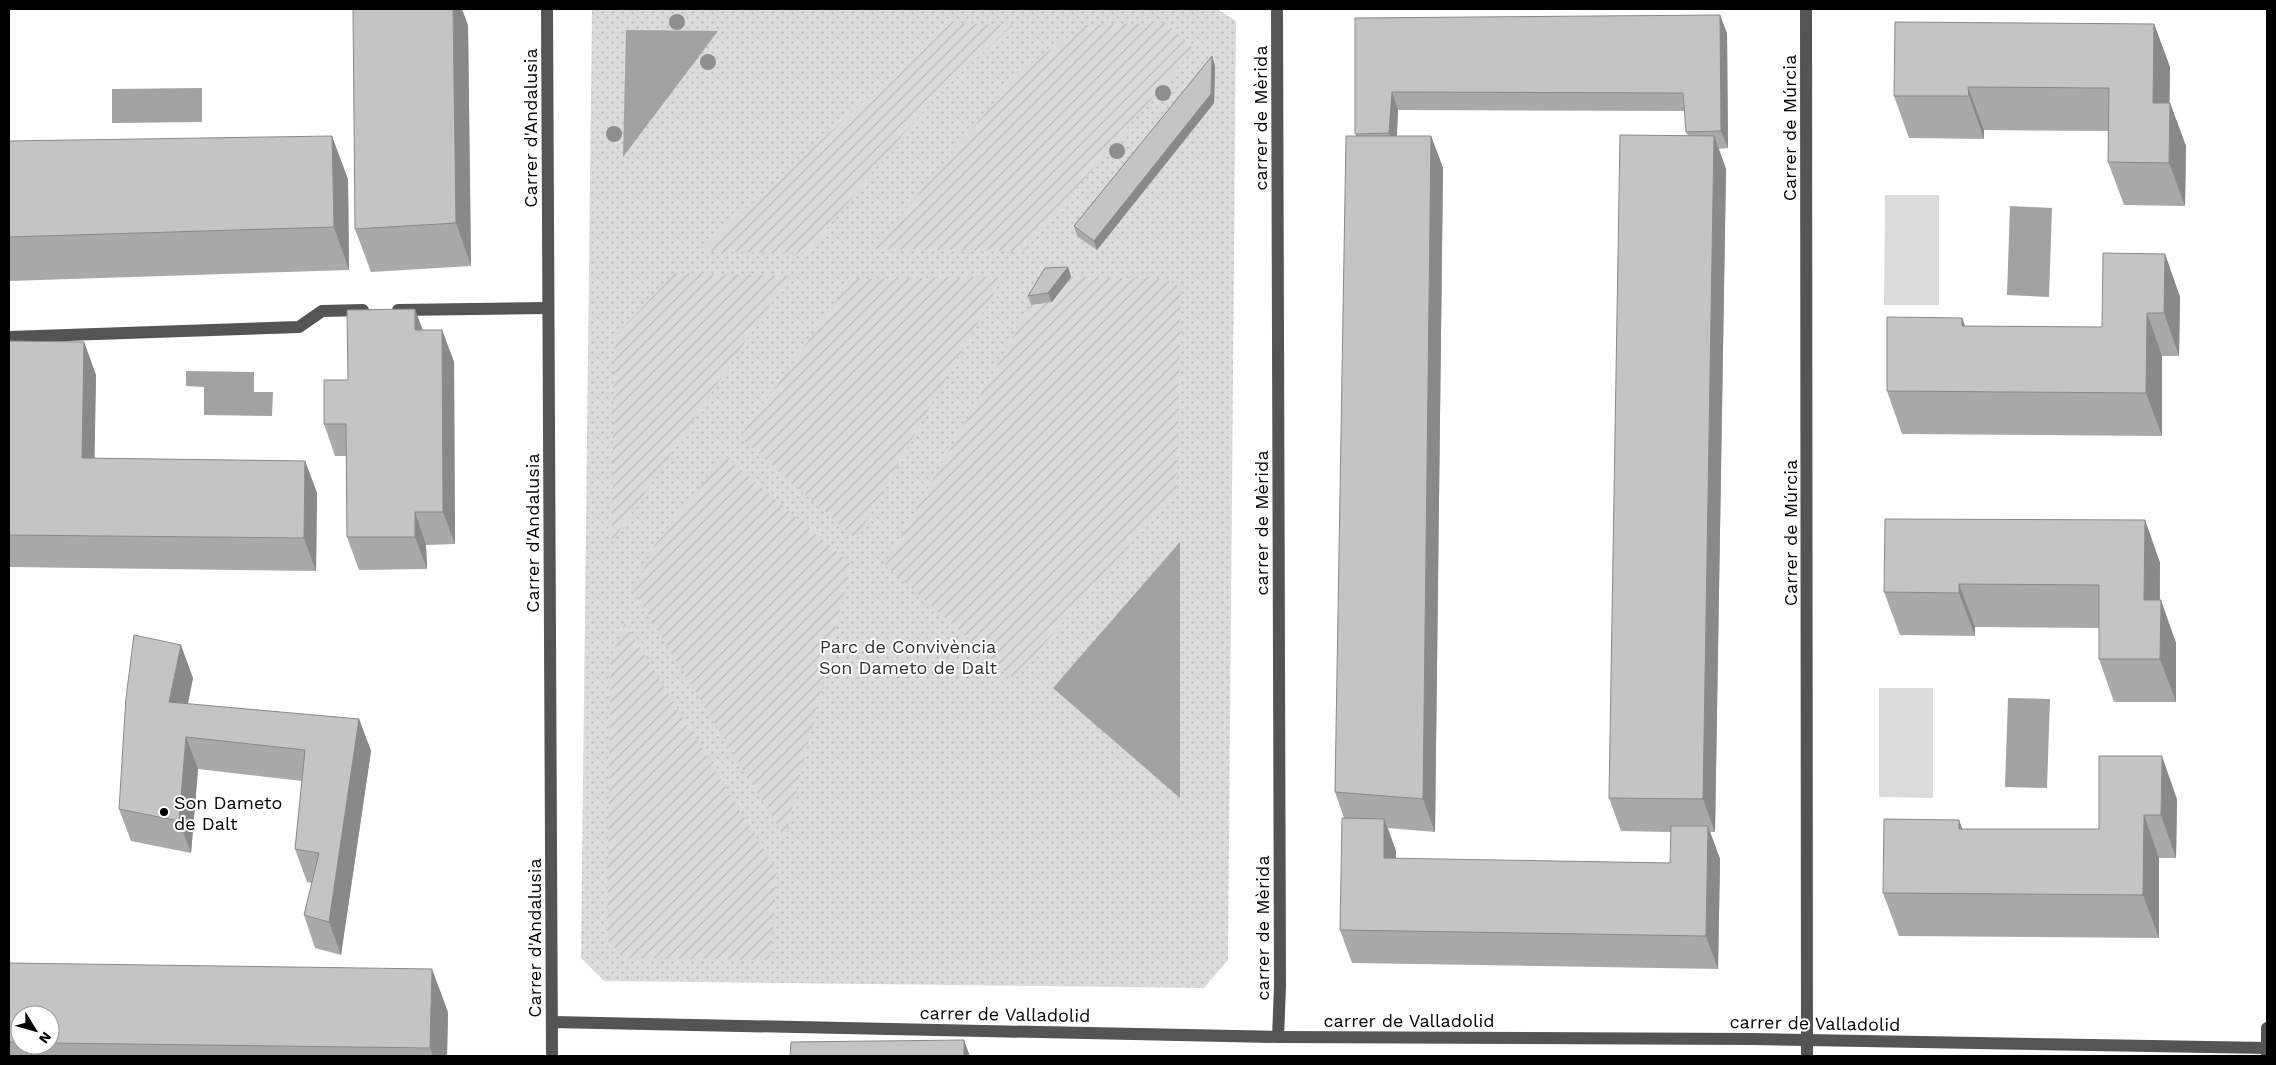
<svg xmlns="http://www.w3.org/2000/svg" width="2276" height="1065" viewBox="0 0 2276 1065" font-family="'Work Sans',sans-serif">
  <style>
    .grass { fill: #dbdbdb }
    .park { fill: url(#park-dots) }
    .garden { fill: url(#garden-furrows) }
    .water { fill: #a2a2a2 }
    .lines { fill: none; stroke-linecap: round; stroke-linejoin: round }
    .minor { stroke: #545454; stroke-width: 12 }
    .tree { fill: #8e8e8e }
    .wall { fill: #a9a9a9; fill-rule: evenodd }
    .shaded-wall { fill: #898989 }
    .building { fill: #c4c4c4; stroke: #898989 }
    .poi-dot { fill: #000; stroke: #fff; stroke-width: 2 }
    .labels { text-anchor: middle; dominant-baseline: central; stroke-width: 4; stroke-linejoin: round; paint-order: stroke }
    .street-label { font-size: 18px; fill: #000; stroke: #fff }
    .park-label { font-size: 18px; fill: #323232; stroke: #fff }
    .poi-label { font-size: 18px; fill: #000; stroke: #fff; text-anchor: start }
  </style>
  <defs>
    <pattern id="park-dots" width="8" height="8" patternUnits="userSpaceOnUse" patternTransform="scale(1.25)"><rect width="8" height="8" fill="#dbdbdb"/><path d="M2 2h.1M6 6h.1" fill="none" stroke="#bababa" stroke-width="1.8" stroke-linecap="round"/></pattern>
    <pattern id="garden-furrows" width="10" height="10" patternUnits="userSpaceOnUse" patternTransform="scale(1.25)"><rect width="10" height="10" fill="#dbdbdb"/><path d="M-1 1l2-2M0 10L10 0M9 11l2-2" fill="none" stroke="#bababa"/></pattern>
  </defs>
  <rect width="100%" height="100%" fill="#fff"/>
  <!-- grass -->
  <g class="grass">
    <polygon points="1885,195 1939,195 1939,305 1884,305"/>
    <polygon points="1879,688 1933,688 1933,798 1879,797"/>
  </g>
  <!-- park -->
  <polygon class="park" points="592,9 1217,9 1236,21 1228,960 1204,988 604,981 581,958"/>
  <!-- garden -->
  <g class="garden">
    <polygon points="950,23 1013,25 944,88 905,132 807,253 717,252 703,248"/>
    <polygon points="1165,23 1194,48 1024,251 873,249 1019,72 1086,25"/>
    <polygon points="675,273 789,276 612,542 614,337"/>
    <polygon points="1003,277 856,539 740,437 852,279"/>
    <polygon points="1071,277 1164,279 1181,287 1177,490 1014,679 885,565 1031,305 1052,302"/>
    <polygon points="725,456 851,564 785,838 634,592 654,546"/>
    <polygon points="625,623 777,871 770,960 623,958 607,939 611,658"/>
  </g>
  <!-- water -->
  <g class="water">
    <polygon points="626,30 718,31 623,157"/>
    <polygon points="202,88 202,122 112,123 112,89"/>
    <polygon points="2010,206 2052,208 2049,297 2007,295"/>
    <polygon points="186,371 254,372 254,392 273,392 272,416 204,415 204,387 186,386"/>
    <polygon points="1180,542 1180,798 1053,688"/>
    <polygon points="2008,698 2050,699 2047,788 2005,787"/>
  </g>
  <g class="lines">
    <!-- minor -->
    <g class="minor">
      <polyline points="547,9 552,1056"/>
      <polyline points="1277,9 1280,986 1278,1037"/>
      <polyline points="1806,9 1807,1056"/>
      <polyline points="398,310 548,308"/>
      <polyline points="9,337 299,327 322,311 363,310"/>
      <polyline points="552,1022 1278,1037 1752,1039 2267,1048"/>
      <polyline points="2267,1056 2267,1028"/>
    </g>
  </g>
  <!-- trees -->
  <g class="tree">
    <circle cx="677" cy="22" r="8"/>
    <circle cx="708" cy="62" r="8"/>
    <circle cx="1163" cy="93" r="8"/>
    <circle cx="614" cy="134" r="8"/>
    <circle cx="1117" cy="151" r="8"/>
  </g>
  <!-- wall -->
  <g class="wall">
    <path d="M1355 18 1727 33 1728 148 1719 149 1726 169 1715 832H1710L1720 859 1718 969 1352 963 1340 930 1344 818 1335 792 1356 136ZM1398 110 1685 111 1686 132 1688 136 1609 798 1621 831 1671 832 1670 863 1396 859V851L1388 828 1435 832 1443 168 1431 136H1397Z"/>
    <polygon points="2154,24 2170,67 2169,103 2170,103 2186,146 2185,206 2124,205 2108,162 2108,131 1984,130 1984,139 1909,138 1894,96"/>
    <polygon points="468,25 471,266 371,272 355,229"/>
    <polygon points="1212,56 1215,66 1214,103 1097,250 1077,236 1074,226"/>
    <polygon points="9,141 348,179 349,270 9,281"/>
    <polygon points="2165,254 2180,297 2179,356 2162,356 2162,436 1902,434 1887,391 1962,318 1965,326 2102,327"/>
    <polygon points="1068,267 1071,277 1052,302 1031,305 1028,296"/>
    <polygon points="415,309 422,330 442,330 454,362 455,544 426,545 427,569 359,570 347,537 346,456 335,456 324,424 348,380"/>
    <polygon points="9,341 84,342 96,375 94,458 305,461 317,493 316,571 10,567 9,564"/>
    <polygon points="2145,520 2160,563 2160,600 2176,643 2176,702 2114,702 2099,659 2099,628 1975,627 1975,636 1900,635 1884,592"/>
    <polygon points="193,678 188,704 359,719 371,751 341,955 315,948 304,915 312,883 307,882 295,849 302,781 198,769 191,853 131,841 119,809"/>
    <polygon points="2177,799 2176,858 2159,858 2159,938 1899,936 1883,893 1962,829 2099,829"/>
    <path d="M9 963 448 1012 447 1056H9ZM20 1015H50V1045H20Z"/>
  </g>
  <!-- shaded-wall -->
  <g class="shaded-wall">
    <polygon points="453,9 462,9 468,25 471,266 456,223"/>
    <polygon points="1720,15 1727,33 1728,148 1721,131"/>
    <polygon points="2154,24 2170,67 2169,146 2153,103"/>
    <polygon points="1212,56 1215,66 1214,103 1097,250 1094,241"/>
    <polygon points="1968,87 1984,130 1984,139 1969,96"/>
    <polygon points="1392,92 1398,110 1396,151 1389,133"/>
    <polygon points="2170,103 2186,146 2185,206 2169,163"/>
    <polygon points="332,136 348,179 349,270 334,227"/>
    <polygon points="1431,136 1443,168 1435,832 1423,799"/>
    <polygon points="1714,136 1726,169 1715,832 1703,799"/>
    <polygon points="2165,254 2180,297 2179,356 2164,313"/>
    <polygon points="1068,267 1071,277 1052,302 1048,293"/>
    <polygon points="415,309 427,342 415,330"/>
    <polygon points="2147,313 2162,356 2162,436 2146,393"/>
    <polygon points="1962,318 1978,360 1962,326"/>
    <polygon points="442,330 454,362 455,544 443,512"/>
    <polygon points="84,342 96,375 94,491 82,458"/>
    <polygon points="305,461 317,493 316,571 304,538"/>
    <polygon points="415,512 426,545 427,569 415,537"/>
    <polygon points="2145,520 2160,563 2159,643 2144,600"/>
    <polygon points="1959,584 1975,627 1975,636 1959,593"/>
    <polygon points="2161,600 2176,643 2176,702 2160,659"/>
    <polygon points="181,645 193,678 181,735 169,702"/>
    <polygon points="359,719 371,751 341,955 329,922"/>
    <polygon points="186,737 198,769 191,853 179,821"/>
    <polygon points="2162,756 2177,799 2176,858 2161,815"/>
    <polygon points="2144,815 2159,858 2159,938 2143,895"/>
    <polygon points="1384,819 1396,851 1396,891 1384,858"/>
    <polygon points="1959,820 1975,863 1959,829"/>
    <polygon points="1708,826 1720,859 1718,969 1706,936"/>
    <polygon points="432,969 448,1012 447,1056 433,1056 430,1048"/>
    <polygon points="964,1040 970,1056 964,1056"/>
  </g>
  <!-- building -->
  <g class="building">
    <polygon points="353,9 453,9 456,223 355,229"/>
    <polygon points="1720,15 1721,131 1686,132 1683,93 1392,92 1389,133 1355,134 1355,18"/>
    <polygon points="1895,22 2154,24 2153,103 2170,103 2169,163 2108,162 2109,88 1968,87 1969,96 1894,96"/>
    <polygon points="1212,56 1211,94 1094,241 1074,226"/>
    <polygon points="1620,135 1714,136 1703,799 1609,798"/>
    <polygon points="332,136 334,227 9,237 9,141"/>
    <polygon points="1346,136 1431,136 1423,799 1335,792"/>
    <polygon points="2103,253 2165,254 2164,313 2147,313 2146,393 1887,391 1887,317 1962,318 1962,326 2102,327"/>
    <polygon points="1068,267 1048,293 1028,296 1045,268"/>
    <polygon points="415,309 415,330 442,330 443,512 415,512 415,537 347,537 346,424 324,424 324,380 348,380 347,310"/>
    <polygon points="9,341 84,342 82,458 305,461 304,538 9,535"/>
    <polygon points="1885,519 2145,520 2144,600 2161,600 2160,659 2099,659 2099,585 1959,584 1959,593 1884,592"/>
    <polygon points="134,635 181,645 169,702 359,719 329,922 304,915 319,853 295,849 305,750 186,737 179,821 119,809 126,698"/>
    <polygon points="2099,756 2162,756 2161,815 2144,815 2143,895 1883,893 1884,819 1959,820 1959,829 2099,829"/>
    <polygon points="1342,818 1384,819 1384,858 1670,863 1671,826 1708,826 1706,936 1340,930"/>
    <polygon points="9,963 432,969 430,1048 50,1043 50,1015 20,1015 20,1042 9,1042"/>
    <polygon points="964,1040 964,1056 790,1056 791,1042"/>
  </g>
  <!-- markers -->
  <circle class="poi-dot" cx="164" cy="812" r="5"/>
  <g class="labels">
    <!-- street labels -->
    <g class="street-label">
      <text transform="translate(1260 118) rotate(-90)">carrer de Mèrida</text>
      <text transform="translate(530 128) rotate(-90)">Carrer d'Andalusia</text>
      <text transform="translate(1789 128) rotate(-90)">Carrer de Múrcia</text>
      <text transform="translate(1261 523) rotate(-90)">carrer de Mèrida</text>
      <text transform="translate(532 533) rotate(-90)">Carrer d'Andalusia</text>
      <text transform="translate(1790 533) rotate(-90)">Carrer de Múrcia</text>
      <text transform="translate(1262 928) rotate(-90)">carrer de Mèrida</text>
      <text transform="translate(534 938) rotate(-90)">Carrer d'Andalusia</text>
      <text transform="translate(1005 1014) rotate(1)">carrer de Valladolid</text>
      <text x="1409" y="1020">carrer de Valladolid</text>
      <text transform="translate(1815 1023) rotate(1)">carrer de Valladolid</text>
    </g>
    <!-- park labels -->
    <g class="park-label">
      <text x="908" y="646">Parc de Convivència<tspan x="908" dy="21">Son Dameto de Dalt</tspan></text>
    </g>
    <!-- poi labels -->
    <g class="poi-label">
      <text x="174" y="802">Son Dameto<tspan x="174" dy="21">de Dalt</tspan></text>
    </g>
  </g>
  <!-- border -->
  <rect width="2276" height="1065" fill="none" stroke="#000000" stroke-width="20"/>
  <!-- north arrow -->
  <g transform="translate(35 1030) rotate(127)"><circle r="24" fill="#ffffff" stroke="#999999"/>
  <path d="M0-4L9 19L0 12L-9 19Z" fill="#000000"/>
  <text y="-8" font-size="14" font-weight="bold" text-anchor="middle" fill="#000000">N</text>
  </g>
</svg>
